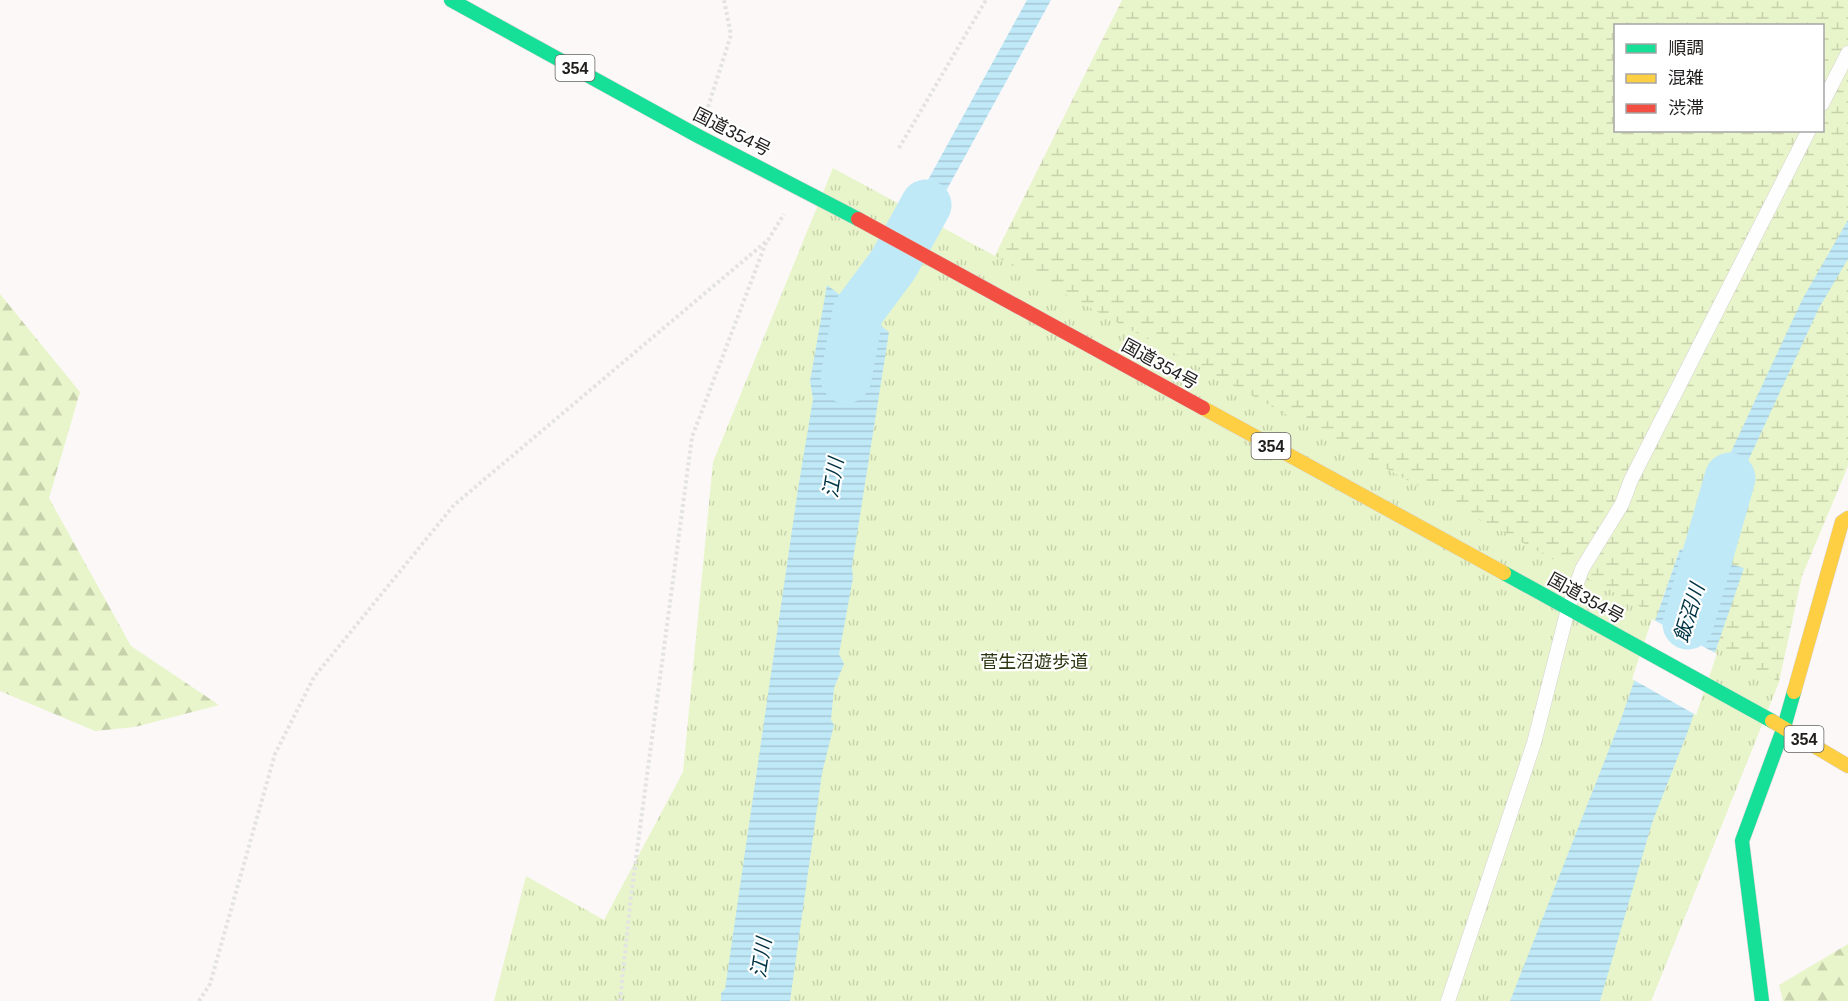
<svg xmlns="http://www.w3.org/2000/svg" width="1848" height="1001" viewBox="0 0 1848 1001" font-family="Helvetica,'Noto Sans JP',sans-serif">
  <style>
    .forest { fill: url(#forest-firs) }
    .wetland { fill: url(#wetland-marsh); fill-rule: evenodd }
    .park { fill: url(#park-tufts) }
    .water { fill: url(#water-rules) }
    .pier { fill: #fbf8f7 }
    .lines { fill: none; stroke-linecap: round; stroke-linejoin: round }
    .river { stroke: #c0e9f8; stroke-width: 51 }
    .lane-casing { stroke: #d5d2d1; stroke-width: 15 }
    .fast-casing { stroke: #d5d2d1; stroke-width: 15 }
    .slow-casing { stroke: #d5d2d1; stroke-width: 15 }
    .jam-casing { stroke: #d5d2d1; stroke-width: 15 }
    .path { stroke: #e4e3e3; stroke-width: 4; stroke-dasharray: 3 3; stroke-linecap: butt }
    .lane { stroke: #fefefe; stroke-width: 14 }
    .fast { stroke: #16e098; stroke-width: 14 }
    .slow { stroke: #ffcf43; stroke-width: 14 }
    .jam { stroke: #f24e42; stroke-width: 14 }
    .labels { text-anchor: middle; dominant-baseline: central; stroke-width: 4.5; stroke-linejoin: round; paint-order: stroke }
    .shield { fill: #fff; stroke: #636261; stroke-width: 1.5 }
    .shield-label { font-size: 16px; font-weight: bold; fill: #201e1d }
    .street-label { font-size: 18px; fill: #201e1d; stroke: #fff }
    .park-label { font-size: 18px; fill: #2b3511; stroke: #fff }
    .water-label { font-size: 20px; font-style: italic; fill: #003444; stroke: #fff }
  </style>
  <defs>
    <pattern id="forest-firs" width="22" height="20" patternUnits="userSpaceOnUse" patternTransform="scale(1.5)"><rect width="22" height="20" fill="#e8f5ca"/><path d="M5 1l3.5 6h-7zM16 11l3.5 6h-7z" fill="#c7d2ad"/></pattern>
    <pattern id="wetland-marsh" width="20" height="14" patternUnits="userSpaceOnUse" patternTransform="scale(1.5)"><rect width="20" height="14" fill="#e8f5ca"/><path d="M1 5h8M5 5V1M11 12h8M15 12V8" fill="none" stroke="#c7d2ad"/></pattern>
    <pattern id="park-tufts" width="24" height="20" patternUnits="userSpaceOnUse" patternTransform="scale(1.5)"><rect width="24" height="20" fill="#e8f5ca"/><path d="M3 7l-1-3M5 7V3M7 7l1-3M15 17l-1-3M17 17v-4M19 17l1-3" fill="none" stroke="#c7d2ad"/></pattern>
    <pattern id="water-rules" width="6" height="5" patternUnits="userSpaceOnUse" patternTransform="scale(1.5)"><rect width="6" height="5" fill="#c0e9f8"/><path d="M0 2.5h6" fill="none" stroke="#a5c7d4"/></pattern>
  </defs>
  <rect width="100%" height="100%" fill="#fbf8f7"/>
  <!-- forest -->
  <g class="forest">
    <polygon points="0,294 80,392 49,498 131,646 219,705 135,727 95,731 0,691"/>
    <polygon points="1848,944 1848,1001 1783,1001 1779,985"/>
  </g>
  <!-- wetland -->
  <path class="wetland" d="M1122 0H1848V466L1802 576 1779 682 1651 1001 1680 549 1621 719 907 1001 936 374ZM1616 26H1822V130H1616Z"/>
  <!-- park -->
  <polygon class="park" points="833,168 1779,682 1651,1001 494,1001 526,876 604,920 683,772 713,462"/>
  <!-- water -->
  <g class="water">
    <polygon points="1027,0 1051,0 902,271 884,260"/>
    <polygon points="1848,220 1848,259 1819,308 1741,476 1717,547 1708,542 1723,469 1803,298"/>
    <polygon points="827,285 889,332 852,566 853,578 839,654 844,664 834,688 831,720 834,725 822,773 790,1001 721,1001 721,993 725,989 798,489 813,399 810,381"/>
    <polygon points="1680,549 1744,568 1688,731 1652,823 1600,1001 1510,1001 1621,719"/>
  </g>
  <!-- pier -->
  <g class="pier">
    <polygon points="902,220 926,233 902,274 881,260"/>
    <polygon points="1652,619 1717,654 1696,715 1632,679"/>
  </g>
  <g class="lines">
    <!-- river -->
    <g class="river">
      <polyline points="846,378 858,312 893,265 926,205"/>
      <polyline points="1688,624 1730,478"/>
    </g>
    <defs>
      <g id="lane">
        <polyline points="1822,104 1848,53"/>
        <polyline points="1448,1001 1534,743 1568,609 1582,569 1622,504 1631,480 1809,130"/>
      </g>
      <g id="fast">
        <polyline points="451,0 698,136 858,219"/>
        <polyline points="1504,573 1772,721"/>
        <polyline points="1762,1001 1742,841 1784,727 1794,692"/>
      </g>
      <g id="slow">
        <polyline points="1203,408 1504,573"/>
        <polyline points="1794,692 1842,522 1848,518"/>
        <polyline points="1772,721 1848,766"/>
      </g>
      <polyline id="jam" points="858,219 1203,408"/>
    </defs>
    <!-- lane casing -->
    <use href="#lane" class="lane-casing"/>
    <!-- fast casing -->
    <use href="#fast" class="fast-casing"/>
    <!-- slow casing -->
    <use href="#slow" class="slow-casing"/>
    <!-- jam casing -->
    <use href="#jam" class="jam-casing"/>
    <!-- path -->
    <g class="path">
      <polyline points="708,107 731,35 724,0"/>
      <polyline points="899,148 986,0"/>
      <polyline points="199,1001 210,984 275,754 314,677 454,505 768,240 784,214"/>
      <polyline points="620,1001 631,896 692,437 767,240"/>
    </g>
    <!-- lane -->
    <use href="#lane" class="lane"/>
    <!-- fast -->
    <use href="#fast" class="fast"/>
    <!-- slow -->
    <use href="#slow" class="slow"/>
    <!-- jam -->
    <use href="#jam" class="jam"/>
  </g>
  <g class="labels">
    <!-- shield labels -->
    <g class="shield">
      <rect x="555.5" y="55" width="39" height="26" rx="4.5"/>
      <rect x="1251.5" y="433" width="39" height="26" rx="4.5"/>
      <rect x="1784.5" y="726" width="39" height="26" rx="4.5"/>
    </g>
    <g class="shield-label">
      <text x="575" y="68">354</text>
      <text x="1271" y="446">354</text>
      <text x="1804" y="739">354</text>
    </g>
    <!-- street labels -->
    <g class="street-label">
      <text transform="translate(732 132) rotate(27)">国道354号</text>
      <text transform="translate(1160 364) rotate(29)">国道354号</text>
      <text transform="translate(1586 598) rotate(29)">国道354号</text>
    </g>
    <!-- park labels -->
    <g class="park-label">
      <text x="1034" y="662">菅生沼遊歩道</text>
    </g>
    <!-- water labels -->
    <g class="water-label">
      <text transform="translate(833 478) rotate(-81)">江川</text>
      <text transform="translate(1689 613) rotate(-73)">飯沼川</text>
      <text transform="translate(761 958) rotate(-81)">江川</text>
    </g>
  </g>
  <!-- legend -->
  <rect x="1614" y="24" width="210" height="108" fill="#ffffff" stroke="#a6a5a5" stroke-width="1.5"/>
  <rect x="1626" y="44" width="30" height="9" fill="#16e098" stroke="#a6a5a5" stroke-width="1.5"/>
  <text x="1668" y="54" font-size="18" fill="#201e1d">順調</text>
  <rect x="1626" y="74" width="30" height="9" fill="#ffcf43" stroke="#a6a5a5" stroke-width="1.5"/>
  <text x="1668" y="84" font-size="18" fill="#201e1d">混雑</text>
  <rect x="1626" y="104" width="30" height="9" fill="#f24e42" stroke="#a6a5a5" stroke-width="1.5"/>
  <text x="1668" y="114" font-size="18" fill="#201e1d">渋滞</text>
</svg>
